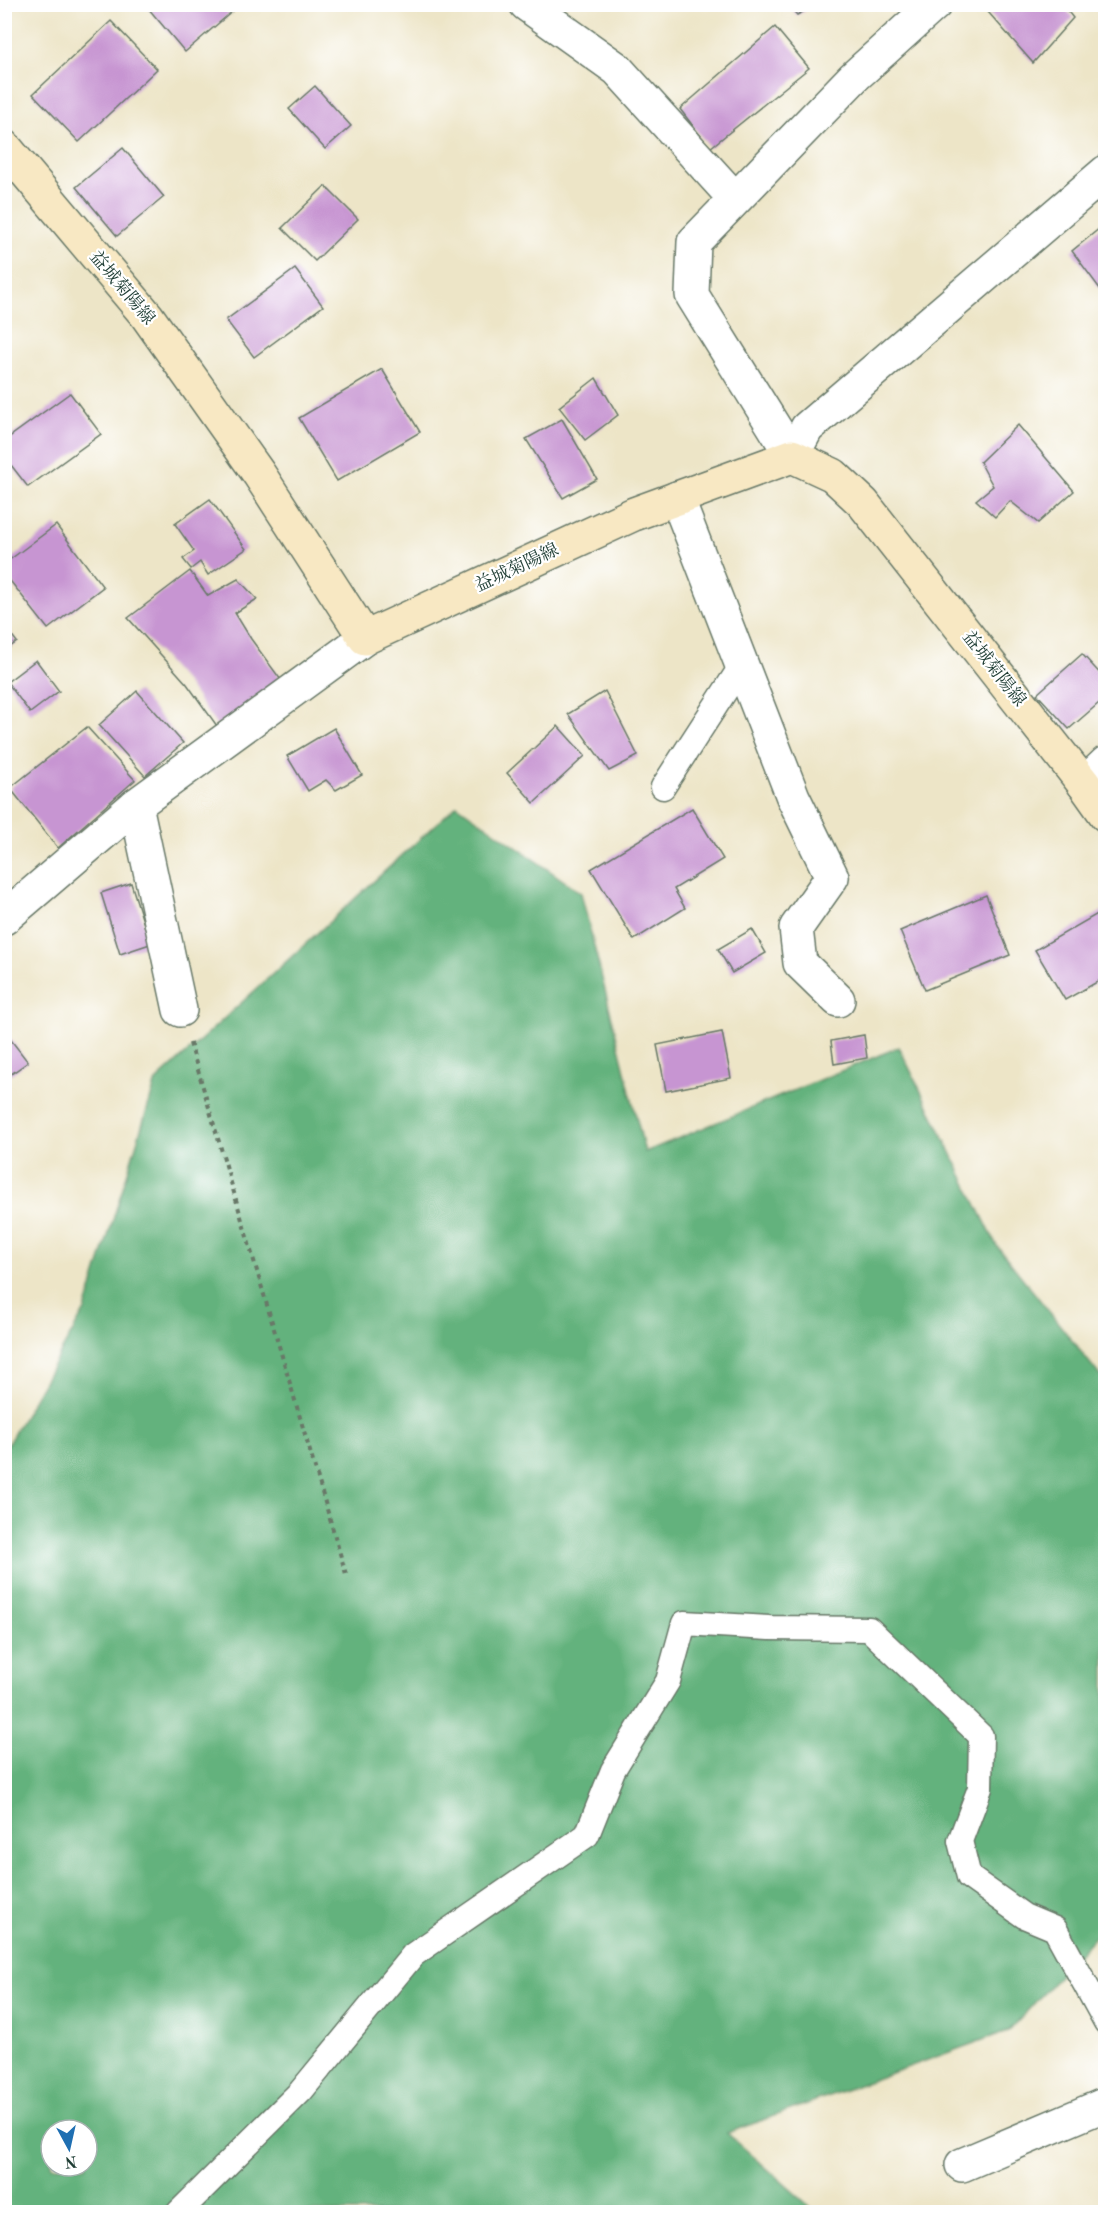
<svg xmlns="http://www.w3.org/2000/svg" width="1110" height="2217" viewBox="0 0 1110 2217" font-family="'Old Standard TT','Noto Serif JP',serif">
  <style>
    .forest { fill: #64b27d; stroke: #427858; stroke-width: 1.5; fill-rule: evenodd }
    .building { fill: #c795d2 }
    .lines { fill: none; stroke-linecap: round; stroke-linejoin: round }
    .lane-casing { stroke: #677867; stroke-width: 27 }
    .street-casing { stroke: #677867; stroke-width: 36 }
    .secondary-casing { stroke: #677867; stroke-width: 36 }
    .path { stroke: #677867; stroke-width: 4; stroke-dasharray: 4.5 4.5; stroke-linecap: butt }
    .lane { stroke: #fff; stroke-width: 24 }
    .street { stroke: #fff; stroke-width: 33 }
    .secondary { stroke: #f8e8c3; stroke-width: 33 }
    .labels { text-anchor: middle; dominant-baseline: central; stroke-width: 4.5; stroke-linejoin: round; paint-order: stroke }
    .street-label { font-size: 18px; fill: #1f3d34; stroke: #fff }
  </style>
  <rect width="100%" height="100%" fill="#fff"/>
  <filter id="ink" filterUnits="userSpaceOnUse"><feTurbulence type="fractalNoise" baseFrequency=".0167" numOctaves="2"/><feDisplacementMap in="SourceGraphic" scale="12" xChannelSelector="R" yChannelSelector="G"/><feConvolveMatrix kernelMatrix="1 2 1 2 8 2 1 2 1" color-interpolation-filters="sRGB"/></filter>
  <filter id="wash" filterUnits="userSpaceOnUse"><feTurbulence type="fractalNoise" baseFrequency=".008" numOctaves="4" result="noise"/><feDisplacementMap in="SourceGraphic" scale="24" xChannelSelector="R" yChannelSelector="G"/><feGaussianBlur stdDeviation="1.35" result="paint"/><feColorMatrix in="noise" values="0 0 0 0 0 0 0 0 0 0 0 0 0 0 0 0 0 1.4 0 .05"/><feComposite in="paint" operator="in"/></filter>
  <g filter="url(#wash)">
    <rect width="100%" height="100%" fill="#ede5c7"/>
    <!-- forest -->
    <path class="forest" d="M457 805 581 893 645 1152 899 1047 997 1246 1105 1382V1925L1010 2030 727 2133 816 2212H5V1449L85 1310 156 1081ZM51 2130H87V2166H51Z"/>
    <g id="blocks">
      <!-- building -->
      <g class="building">
        <polygon points="152,4 229,4 234,10 185,52 148,8"/>
        <polygon points="787,4 818,4 797,15"/>
        <polygon points="981,4 1062,4 1073,18 1033,63"/>
        <polygon points="111,21 157,69 79,142 33,94"/>
        <polygon points="775,27 809,68 710,148 680,109"/>
        <polygon points="315,86 351,126 325,149 289,109"/>
        <polygon points="123,148 164,197 117,236 76,187"/>
        <polygon points="325,186 358,219 315,261 282,228"/>
        <polygon points="1106,223 1106,297 1072,251"/>
        <polygon points="295,269 323,306 254,357 226,320"/>
        <polygon points="382,369 420,432 337,481 299,418"/>
        <polygon points="596,378 618,415 585,440 559,407"/>
        <polygon points="70,393 101,434 28,487 4,456 4,441"/>
        <polygon points="562,419 597,479 563,498 526,439"/>
        <polygon points="1018,425 1074,491 1038,523 1010,501 995,517 976,500 993,486 980,462"/>
        <polygon points="210,499 246,549 208,575 200,562 191,569 183,559 194,551 175,524"/>
        <polygon points="56,525 103,587 48,629 4,573 4,564"/>
        <polygon points="190,571 208,596 238,579 257,599 235,613 251,639 281,680 217,726 187,684 128,618"/>
        <polygon points="4,625 17,642 4,651"/>
        <polygon points="1082,654 1106,680 1106,697 1069,729 1037,694"/>
        <polygon points="36,660 59,691 30,713 7,682"/>
        <polygon points="137,691 183,743 145,776 99,725"/>
        <polygon points="605,691 638,756 609,771 568,714"/>
        <polygon points="558,726 585,756 534,803 507,773"/>
        <polygon points="87,727 135,780 58,848 10,788"/>
        <polygon points="334,728 362,775 336,790 326,780 308,791 287,756"/>
        <polygon points="692,808 723,859 674,889 685,908 634,940 591,869"/>
        <polygon points="131,883 150,944 120,954 101,893"/>
        <polygon points="986,895 1010,955 925,990 900,931"/>
        <polygon points="1106,909 1106,977 1065,1000 1035,950"/>
        <polygon points="752,929 766,953 732,973 718,949"/>
        <polygon points="4,1031 28,1062 4,1079"/>
        <polygon points="722,1032 731,1078 666,1091 657,1045"/>
        <polygon points="864,1035 867,1058 834,1064 831,1041"/>
      </g>
    </g>
  </g>
  <g filter="url(#ink)">
    <use href="#blocks" fill-opacity="0" stroke="#677867" stroke-width="1.5"/>
    <g class="lines">
      <defs>
        <g id="lane">
          <polyline points="663,787 742,665"/>
          <polyline points="179,2212 301,2091 413,1955 587,1835 613,1770 668,1681 684,1623 769,1628 869,1629 981,1736 980,1788 960,1841 969,1877 1024,1916 1055,1929 1106,2022"/>
        </g>
        <g id="street">
          <polyline points="526,4 617,69 735,199"/>
          <polyline points="792,456 692,295 694,242 854,77 935,4"/>
          <polyline points="792,456 807,428 1106,172"/>
          <polyline points="677,498 793,797 832,877 796,928 800,963 838,1000"/>
          <polyline points="1084,784 1106,763"/>
          <polyline points="136,805 180,1010"/>
          <polyline points="4,918 136,805 365,638"/>
          <polyline points="962,2165 1106,2104"/>
        </g>
        <polyline id="secondary" points="4,146 147,316 259,474 365,638 634,514 792,456 833,475 863,503 1084,784 1106,815"/>
      </defs>
      <!-- lane casing -->
      <use href="#lane" class="lane-casing"/>
      <!-- street casing -->
      <use href="#street" class="street-casing"/>
      <!-- secondary casing -->
      <use href="#secondary" class="secondary-casing"/>
      <!-- path -->
      <polyline class="path" points="190,1043 346,1574"/>
      <!-- lane -->
      <use href="#lane" class="lane"/>
      <!-- street -->
      <use href="#street" class="street"/>
      <!-- secondary -->
      <use href="#secondary" class="secondary"/>
    </g>
  </g>
  <g class="labels">
    <!-- street labels -->
    <g class="street-label">
      <text transform="translate(122 288) rotate(50)">益城菊陽線</text>
      <text transform="translate(517 568) rotate(-25)">益城菊陽線</text>
      <text transform="translate(994 669) rotate(52)">益城菊陽線</text>
    </g>
  </g>
  <!-- margin -->
  <rect width="1110" height="2217" fill="none" stroke="#fff" stroke-width="24"/>
  <!-- north arrow -->
  <g transform="translate(69 2148) rotate(172)"><circle r="28" fill="#ffffff" stroke="#a5b1ae" stroke-width="1.5"/>
  <path d="M0-4.5L10 22L0 15L-10 22Z" fill="#1f6fb2"/>
  <text y="-9" font-size="16" font-weight="bold" text-anchor="middle" fill="#1f3d34">N</text>
  </g>
</svg>
